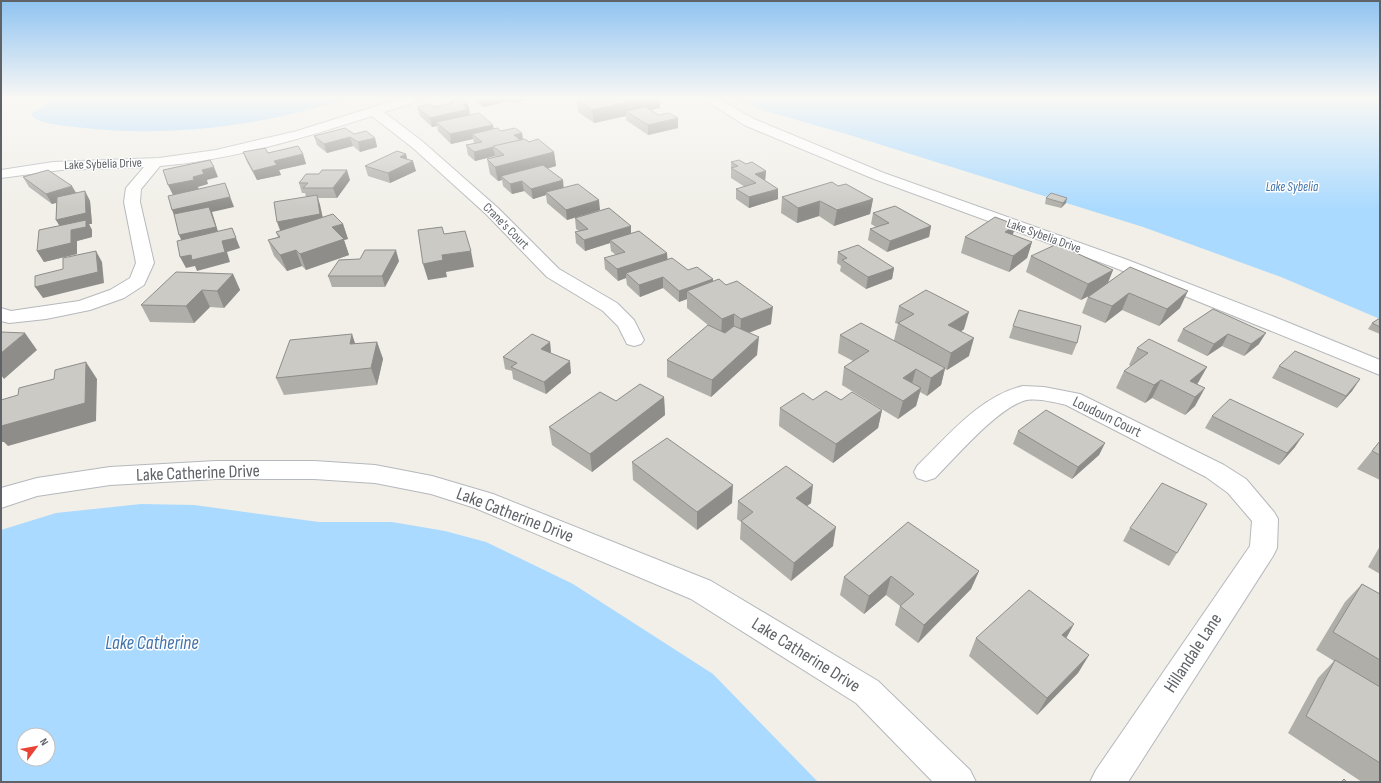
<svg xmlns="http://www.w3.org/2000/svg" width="1381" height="783" viewBox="0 0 1381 783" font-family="'Sofia Sans Condensed',sans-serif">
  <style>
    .water { fill: #aadaff; fill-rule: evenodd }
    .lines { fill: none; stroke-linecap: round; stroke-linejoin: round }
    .minor-casing { stroke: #b5b8bc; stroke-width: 2 }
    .minor { fill: #fff; fill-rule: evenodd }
    .wall { fill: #afaea9 }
    .shaded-wall { fill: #8f8d8a }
    .building { fill: #cccac5; stroke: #8f8d8a }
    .labels { text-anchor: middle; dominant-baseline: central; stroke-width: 3; stroke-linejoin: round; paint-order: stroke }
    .far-street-label { font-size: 13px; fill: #5f6368; stroke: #fff }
    .far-water-label { font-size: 13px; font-style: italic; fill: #4174aa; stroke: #fff }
    .street-label { font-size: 15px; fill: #5f6368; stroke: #fff }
    .near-street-label { font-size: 18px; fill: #5f6368; stroke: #fff }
    .near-water-label { font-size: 19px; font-style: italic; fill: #4174aa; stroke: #fff }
  </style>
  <rect width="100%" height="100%" fill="#f1efe8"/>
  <!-- water -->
  <g class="water">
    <path d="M56 99H345C259 127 165 138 75 127 62 125 43 125 32 116V113Z"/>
    <polygon points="738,99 1380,99 1380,319 1281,277 1143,227 853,136 762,110"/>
    <path d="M141 504 194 505 319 522H392L445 531 486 542 573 584 713 674 818 782H1V530L56 513ZM24 735H48V759H24Z"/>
  </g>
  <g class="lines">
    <defs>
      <g id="minor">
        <path d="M399 99H419L417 102 384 112 423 142 498 208 559 269 617 303 634 320 644 340 641 344 634 346 627 344 618 326 603 311 547 277 486 214 413 148 372 116C303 138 232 160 160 166L141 189 140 202 154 263 144 285 124 298 90 310 46 319 9 323 1 321V308L11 311 79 301 110 290 130 278 136 263 124 202 126 188 144 167 61 170 1 178V170L53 162 159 158 216 150 297 131Z"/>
        <polygon points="704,99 719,99 754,119 884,173 1125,259 1272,316 1380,360 1380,375 1113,267 874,179 744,125"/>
        <path d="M1023 386 1044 387 1080 394 1224 465 1246 479 1274 512 1278 519 1277 548 1273 556 1128 782H1090L1096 770 1250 546 1252 521 1228 493 1206 477 1066 405C1053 402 1035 397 1023 401 995 411 956 457 935 478L926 481 917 478 914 472 917 466C948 436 980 396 1023 386Z"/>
        <polygon points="216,461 314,461 375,465 432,476 493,494 711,581 878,681 970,770 976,782 933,782 856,703 691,599 475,508 431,494 375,483 314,479 216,479 110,485 37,496 1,508 1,488 37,478 110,467"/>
      </g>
    </defs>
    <!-- minor casing -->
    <use href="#minor" class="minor-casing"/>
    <!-- minor -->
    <use href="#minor" class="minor"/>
  </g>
  <!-- wall -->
  <g class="wall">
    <polygon points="472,99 527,99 527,100 513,103 510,101 483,107"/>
    <polygon points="577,99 601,101 607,100 607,99 660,99 660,108 650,110 678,128 648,135 626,120 626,116 594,123 578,112"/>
    <polygon points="451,101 468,104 470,113 469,113 469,115 494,129 501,131 522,133 523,139 554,152 556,166 547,169 563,188 600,210 567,220 547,203 546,195 533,199 524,191 512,194 503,186 502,180 498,181 490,174 487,159 495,157 495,156 475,161 468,155 466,145 474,143 473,139 451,144 438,131 437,126 432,127 420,116 417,107 434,107 451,104"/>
    <polygon points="354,134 375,138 377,147 360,152 353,146 327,153 317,145 314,136"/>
    <polygon points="243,152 268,153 303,154 306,164 279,170 281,175 257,180 247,162"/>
    <polygon points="406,154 407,159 416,171 390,183 368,176 365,166"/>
    <polygon points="731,162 746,164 766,171 765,181 778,199 749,208 736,199 736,189 745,187 731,178"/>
    <polygon points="23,177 76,193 85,191 90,201 92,224 89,224 92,230 92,237 77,241 77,254 44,262 37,251 60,225 56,220 56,203 52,204 29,187"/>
    <polygon points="350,180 337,198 318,198 320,205 323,218 343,224 348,239 344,240 349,255 306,270 302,266 287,271 274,256 268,240 278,237 276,232 280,231 306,197 305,193 302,193 299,183"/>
    <polygon points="838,186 873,199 870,214 834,226 819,216 797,223 781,213 782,197"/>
    <polygon points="1046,198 1066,203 1061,208 1045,204"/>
    <polygon points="873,213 931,226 929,237 887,252 868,240 870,229 876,227 871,224"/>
    <polygon points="575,218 631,226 631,233 668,260 688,270 713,279 713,282 771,324 749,333 757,355 711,397 667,377 667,360 708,325 687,308 687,299 679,302 663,288 640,297 627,285 626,278 618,281 605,269 604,258 616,255 611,251 610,243 585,251 576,243 575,232 579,231 576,229"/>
    <polygon points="1012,235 1032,242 1027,258 1009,272 961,253 965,237"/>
    <polygon points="838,252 894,268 892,279 866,289 840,271 841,266 837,263"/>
    <polygon points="1031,256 1113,270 1108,283 1180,308 1159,326 1122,310 1105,323 1082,313 1088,297 1089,296 1081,300 1026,272"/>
    <polygon points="399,261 385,287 332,287 328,276"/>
    <polygon points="233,274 240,290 224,308 210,307 194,323 150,322 141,305"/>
    <polygon points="899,306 964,329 961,332 969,356 947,370 945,369 941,385 927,396 920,392 916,406 898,419 842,385 844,367 853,361 838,353 840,335 894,340 898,324 895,323"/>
    <polygon points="1213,309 1259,344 1244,356 1222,346 1207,356 1177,341 1183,329"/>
    <polygon points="1380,318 1380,334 1368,329 1372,323"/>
    <polygon points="1013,326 1077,343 1072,355 1009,338"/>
    <polygon points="377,342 383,359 377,385 284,395 276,378 355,344"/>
    <polygon points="550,342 551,353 571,373 546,394 513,379 512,371 505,369 503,357"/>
    <polygon points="1137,348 1207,367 1197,385 1195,406 1185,415 1152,398 1145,403 1116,388 1124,371 1131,366 1129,365"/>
    <polygon points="1279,366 1360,379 1352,391 1337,408 1272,378"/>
    <polygon points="664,397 665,415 592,472 552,445 549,427 616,401"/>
    <polygon points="841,400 882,410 878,428 833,463 779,426 780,408"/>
    <polygon points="1212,416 1295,447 1279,465 1205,428"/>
    <polygon points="1018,431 1105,443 1099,455 1072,479 1013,444"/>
    <polygon points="1380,441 1380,480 1357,469"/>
    <polygon points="632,462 732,503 697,530 633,480"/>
    <polygon points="738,501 811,503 807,506 833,546 791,581 740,539 741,522 737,519"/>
    <polygon points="1130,528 1177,553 1169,566 1123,541"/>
    <polygon points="1380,546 1380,574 1368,567"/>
    <polygon points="979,571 971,589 918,643 895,625 900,606 886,595 864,614 840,595 844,577"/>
    <polygon points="1362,584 1380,594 1380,782 1362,782 1288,733 1318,678 1334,661 1316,650 1345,602"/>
    <polygon points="1074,624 1066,638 1089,655 1078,673 1037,715 969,656 976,638"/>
  </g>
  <!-- shaded-wall -->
  <g class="shaded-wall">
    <polygon points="481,99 510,99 510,101 483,107"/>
    <polygon points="513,99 527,99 527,100 513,103"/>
    <polygon points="640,99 660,99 660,108 631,115 626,111 626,116 594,123 592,110"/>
    <polygon points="468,104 470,113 469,113 470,118 436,122 437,126 432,127 430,118 463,105"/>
    <polygon points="678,118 678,128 648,135 648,125"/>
    <polygon points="493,125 495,134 472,134 473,139 451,144 450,134"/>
    <polygon points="522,133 523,142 514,135"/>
    <polygon points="350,137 353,146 327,153 324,144"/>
    <polygon points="375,138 377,147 360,152 358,142"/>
    <polygon points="493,147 495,156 475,161 474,152"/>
    <polygon points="554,152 556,166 505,179 501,176 502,180 498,181 495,167"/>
    <polygon points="303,154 306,164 279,170 281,175 257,180 253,171 274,161"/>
    <polygon points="406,154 408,163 413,161 416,171 390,183 388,173 400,157"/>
    <polygon points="214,167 218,177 207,180 208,184 198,187 199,190 173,195 168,185 193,177 202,170"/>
    <polygon points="347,170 350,180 337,198 333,188"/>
    <polygon points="766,171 765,181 755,174"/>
    <polygon points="563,180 564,191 546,192 546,195 533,199 531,189"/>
    <polygon points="522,181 524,191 512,194 510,184"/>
    <polygon points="225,183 234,207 212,212 220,238 184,246 179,235 176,220 172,210"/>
    <polygon points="72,186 78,196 52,204 46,194"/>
    <polygon points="778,189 778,199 749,208 749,197"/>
    <polygon points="85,191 90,201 92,224 89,224 92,230 92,237 77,241 77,254 44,262 37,251 62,230 56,220"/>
    <polygon points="317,195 320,205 324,225 281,233 277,222"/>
    <polygon points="1067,198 1066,203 1061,208 1063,203"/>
    <polygon points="873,199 870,214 834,226 837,210"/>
    <polygon points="599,200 600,210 567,220 566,210"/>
    <polygon points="820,201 819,216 797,223 798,208"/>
    <polygon points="343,224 348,239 344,240 349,255 306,270 300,254 332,227"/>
    <polygon points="1016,225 1011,240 1005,232"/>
    <polygon points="631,226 631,236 610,240 610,243 585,251 584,240"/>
    <polygon points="931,226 929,237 887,252 890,241"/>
    <polygon points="232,228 240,248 227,252 230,262 197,271 195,266 186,268 180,257 222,241"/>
    <polygon points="1032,242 1027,258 1009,272 1013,256"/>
    <polygon points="296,250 302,266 287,271 280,255"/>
    <polygon points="396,250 399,261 385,287 382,276"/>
    <polygon points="96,251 102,262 104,283 43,298 35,287"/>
    <polygon points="471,251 474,267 446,272 447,277 428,280 423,264 442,255"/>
    <polygon points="667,253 668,264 626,273 626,278 618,281 617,269"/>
    <polygon points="894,268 892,279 866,289 868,277"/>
    <polygon points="1113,270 1106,287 1081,300 1088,284"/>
    <polygon points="233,274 240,290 224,308 217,291"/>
    <polygon points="663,277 663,288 640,297 639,285"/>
    <polygon points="713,279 712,290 687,291 687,299 679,302 679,291"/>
    <polygon points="202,290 210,307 194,323 186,306"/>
    <polygon points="1188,291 1180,308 1159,326 1167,309"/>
    <polygon points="1129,293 1122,310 1105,323 1112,306"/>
    <polygon points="773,307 771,324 740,336 741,319"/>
    <polygon points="969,312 964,329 944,342 948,325"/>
    <polygon points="734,314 734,331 721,336 722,319"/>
    <polygon points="25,333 37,350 4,379 1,375 1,353"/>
    <polygon points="1266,333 1259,344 1244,356 1251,344"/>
    <polygon points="352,334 358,352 350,344"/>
    <polygon points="1228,334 1222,346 1207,356 1214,344"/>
    <polygon points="759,337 757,355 711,397 712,380"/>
    <polygon points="974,338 969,356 947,370 951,353"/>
    <polygon points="377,342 383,359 377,385 371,368"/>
    <polygon points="550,342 551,354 541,349"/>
    <polygon points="570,361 571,373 546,394 544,382"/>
    <polygon points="86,362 97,379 96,421 8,446 4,442 1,442 1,426"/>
    <polygon points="1207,367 1197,384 1190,381"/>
    <polygon points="945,368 941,385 927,396 931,378"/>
    <polygon points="916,369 911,387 903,378"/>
    <polygon points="1360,379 1352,391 1337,408 1346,396"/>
    <polygon points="1161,380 1152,398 1145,403 1154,385"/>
    <polygon points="921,388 916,406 898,419 903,401"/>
    <polygon points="1205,388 1195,406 1185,415 1195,397"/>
    <polygon points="664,397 665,415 592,472 590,454"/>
    <polygon points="882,410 878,428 833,463 836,444"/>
    <polygon points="1304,434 1295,447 1279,465 1287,453"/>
    <polygon points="1105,443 1099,455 1072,479 1078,467"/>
    <polygon points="733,485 732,503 697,530 697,512"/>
    <polygon points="813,485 811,503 793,516 796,498"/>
    <polygon points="836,527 833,546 791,581 794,563"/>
    <polygon points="979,571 971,589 918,643 924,625"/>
    <polygon points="891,576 886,595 864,614 869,596"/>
    <polygon points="1074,624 1064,642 1062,635"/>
    <polygon points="1089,655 1078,673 1037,715 1047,698"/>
  </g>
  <!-- building -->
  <g class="building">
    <polygon points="458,99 462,99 468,104 463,105 468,109 430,118 417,107 430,104 434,107 453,103 451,101"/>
    <polygon points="577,99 598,99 601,101 610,99 640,99 592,110"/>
    <polygon points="645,107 659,115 669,113 678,118 648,125 626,111"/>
    <polygon points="479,113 493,125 450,134 436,122"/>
    <polygon points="345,128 354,134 366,131 375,138 358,142 350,137 324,144 314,136"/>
    <polygon points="497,128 501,131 515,128 522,133 514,135 520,140 474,152 466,145 482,142 472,134"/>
    <polygon points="525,139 529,142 538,139 554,152 495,167 487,159 504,155 493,146"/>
    <polygon points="298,146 303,154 274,161 277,165 253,171 243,152 265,148 268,153"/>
    <polygon points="397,151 406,154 400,157 413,161 388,173 365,166"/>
    <polygon points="210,160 214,167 202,170 204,174 193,177 194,180 168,185 163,170"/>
    <polygon points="739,160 746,164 752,162 766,171 755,174 778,189 749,197 736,189 756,183 731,168 738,166 731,162"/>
    <polygon points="543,165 563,180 531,189 522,181 510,184 501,176"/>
    <polygon points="48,170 72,186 46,194 23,177"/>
    <polygon points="322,170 347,170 333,188 303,188 308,183 299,183 306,174 319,174"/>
    <polygon points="832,182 838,186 846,184 873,199 837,210 820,201 798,208 782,197"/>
    <polygon points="225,183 230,197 172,210 168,196"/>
    <polygon points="578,184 599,200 566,210 546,192"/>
    <polygon points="85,191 86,213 56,220 57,197"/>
    <polygon points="1051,193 1067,198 1063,203 1046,198"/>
    <polygon points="317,195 320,214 277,222 274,202"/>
    <polygon points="895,206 931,226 890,241 870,229 889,223 873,213"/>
    <polygon points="209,207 216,227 179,235 174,214"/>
    <polygon points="609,208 631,226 584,240 575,232 588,229 575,218"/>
    <polygon points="333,214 343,224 332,227 344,239 300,254 296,250 280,255 268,240 280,237 276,232"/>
    <polygon points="995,217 1016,225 1005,232 1032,242 1013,256 965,237"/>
    <polygon points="86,220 86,227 71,230 71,243 37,251 39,230"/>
    <polygon points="442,227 444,234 465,231 471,251 442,255 443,260 423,264 418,230"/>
    <polygon points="232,228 236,238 222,241 225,252 192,260 191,255 180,257 177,241"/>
    <polygon points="639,231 667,253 617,269 604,258 625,252 610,240"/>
    <polygon points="1057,244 1113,270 1088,284 1031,256"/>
    <polygon points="858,245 894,268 868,277 842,260 847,258 838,252"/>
    <polygon points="365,250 396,250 382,276 328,276 339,260 360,259"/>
    <polygon points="96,251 98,272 35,287 35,276 63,269 63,258"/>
    <polygon points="672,258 688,270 697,267 713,279 679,291 663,277 639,285 626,273"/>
    <polygon points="1130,267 1188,291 1167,309 1129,293 1112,306 1088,297"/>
    <polygon points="176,272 233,274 217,291 202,290 186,306 141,305"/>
    <polygon points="719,279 726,285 737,281 773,307 741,319 734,314 722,319 687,291"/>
    <polygon points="926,290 969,312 948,325 974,338 951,353 898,323 914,314 899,306"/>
    <polygon points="1213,309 1266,333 1251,344 1228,334 1214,344 1183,329"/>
    <polygon points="1019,310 1081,326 1077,343 1013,326"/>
    <polygon points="1380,318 1380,327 1372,323"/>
    <polygon points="861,323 945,368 931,378 916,369 903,378 921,388 903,401 844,367 869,351 840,335"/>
    <polygon points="708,325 725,333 734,326 759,337 712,380 667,360"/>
    <polygon points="1,332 25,333 1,353"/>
    <polygon points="352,334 350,344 377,342 371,368 276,378 290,340"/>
    <polygon points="532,334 550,342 541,349 570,361 544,382 511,367 517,363 503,357"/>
    <polygon points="1149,339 1207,367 1190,381 1205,388 1195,397 1161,380 1154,385 1124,371 1148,353 1137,348"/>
    <polygon points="1295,351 1360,379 1346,396 1279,366"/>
    <polygon points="86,362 85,403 1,426 1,400 18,395 19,388 54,379 55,370"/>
    <polygon points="640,384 664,397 590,454 549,427 600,392 616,401"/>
    <polygon points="826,391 841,400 852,392 882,410 836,444 780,408 803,393 813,400"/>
    <polygon points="1230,399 1304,434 1287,453 1212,416"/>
    <polygon points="1046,410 1105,443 1078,467 1018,431"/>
    <polygon points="667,438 733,485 697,512 632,462"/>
    <polygon points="1380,441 1380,455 1372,451"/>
    <polygon points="786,466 813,485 796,498 836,527 794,563 741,521 753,512 738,501"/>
    <polygon points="1162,483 1207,504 1177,553 1130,528"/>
    <polygon points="908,522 979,571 924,625 900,606 914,594 891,576 869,596 844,577"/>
    <polygon points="1362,584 1380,594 1380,660 1333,632"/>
    <polygon points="1029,590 1074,624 1062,635 1089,655 1047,698 976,638"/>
    <polygon points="1335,660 1380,687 1380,763 1306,716"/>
    <polygon points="1344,779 1347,782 1341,782"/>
  </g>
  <!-- sky -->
  <linearGradient id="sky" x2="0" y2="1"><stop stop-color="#8fc3f1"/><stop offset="0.47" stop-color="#f9f8f5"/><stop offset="1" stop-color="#f9f8f5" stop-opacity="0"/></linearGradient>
  <rect width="1381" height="209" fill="url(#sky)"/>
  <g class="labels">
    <!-- far-street labels -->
    <g class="far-street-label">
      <text transform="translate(103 164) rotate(-2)">Lake Sybelia Drive</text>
      <text transform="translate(506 226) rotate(45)">Crane's Court</text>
      <text transform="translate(1044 236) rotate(20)">Lake Sybelia Drive</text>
    </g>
    <!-- far-water labels -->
    <g class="far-water-label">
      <text x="1292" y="187">Lake Sybelia</text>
    </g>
    <!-- street labels -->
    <g class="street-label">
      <text transform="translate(1107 417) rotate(26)">Loudoun Court</text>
    </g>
    <!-- near-street labels -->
    <g class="near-street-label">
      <text transform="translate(198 473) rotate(-2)">Lake Catherine Drive</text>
      <text transform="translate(515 515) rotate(21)">Lake Catherine Drive</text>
      <text transform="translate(1193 653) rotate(-57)">Hillandale Lane</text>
      <text transform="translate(806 655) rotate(32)">Lake Catherine Drive</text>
    </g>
    <!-- near-water labels -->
    <g class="near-water-label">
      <text x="152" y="643">Lake Catherine</text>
    </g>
  </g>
  <!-- border -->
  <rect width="1381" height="783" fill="none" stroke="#5f6368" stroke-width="4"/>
  <!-- north arrow -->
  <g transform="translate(36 747) rotate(58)"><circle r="19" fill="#ffffff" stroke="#bfc1c3"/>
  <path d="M0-3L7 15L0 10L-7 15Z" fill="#ea4335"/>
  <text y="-6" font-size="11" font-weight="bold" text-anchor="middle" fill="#5f6368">N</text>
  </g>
</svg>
